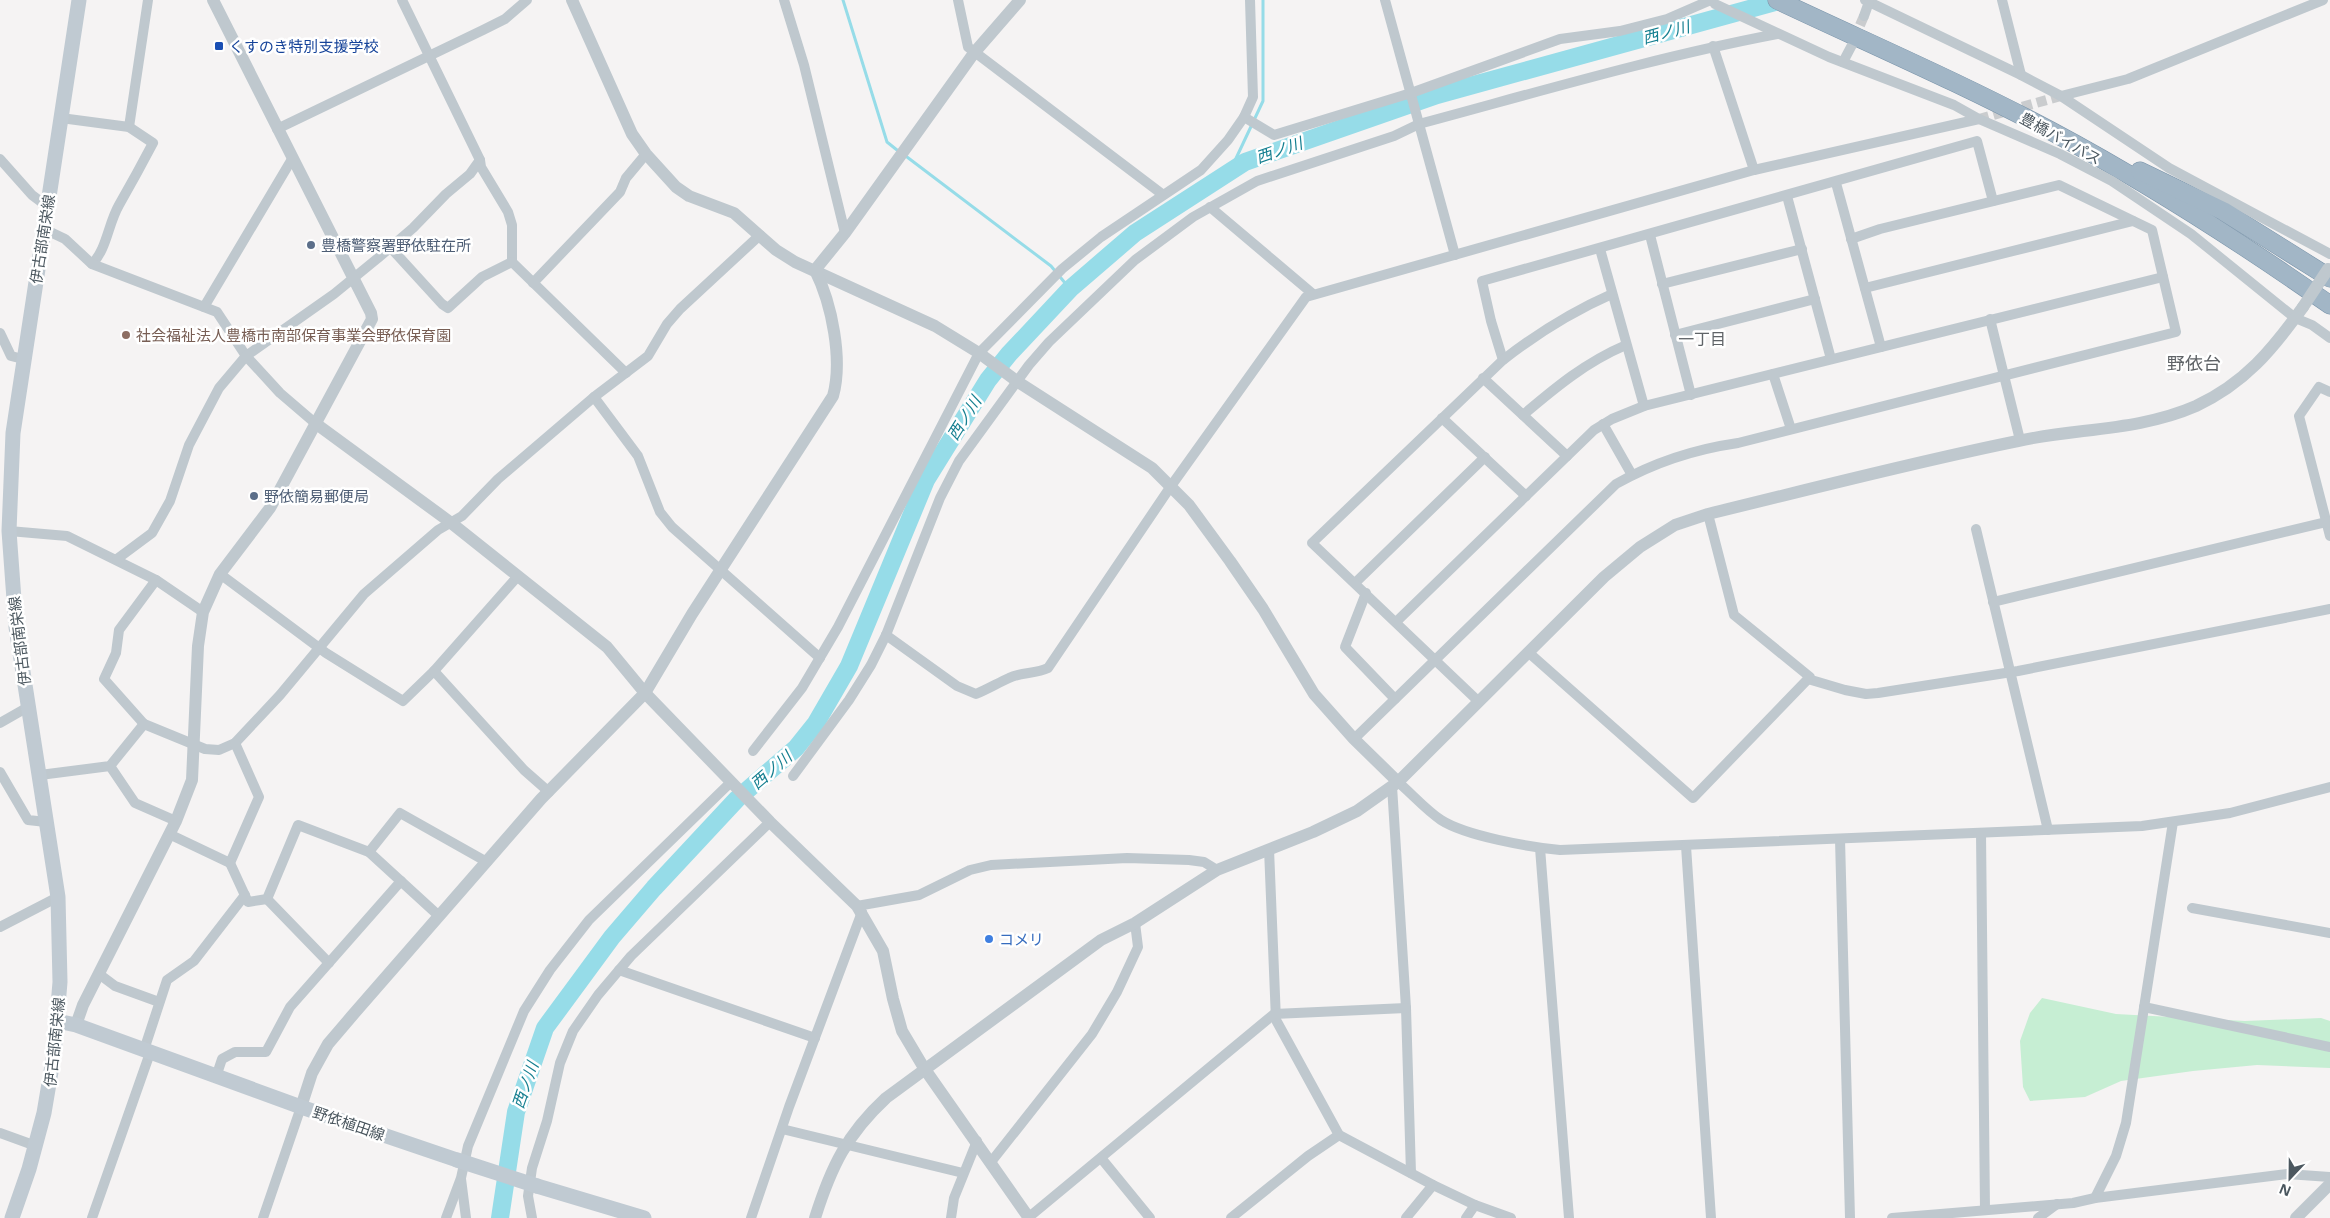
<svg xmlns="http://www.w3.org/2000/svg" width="2330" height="1218" viewBox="0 0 2330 1218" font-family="'Open Sans','Noto Sans JP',sans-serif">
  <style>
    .green { fill: #c6eed3 }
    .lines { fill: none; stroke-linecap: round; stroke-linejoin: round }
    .stream { stroke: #96dce8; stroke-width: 3 }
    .river { stroke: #96dce8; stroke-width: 18 }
    .minor-tunnel { stroke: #caccce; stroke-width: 10; stroke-dasharray: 10 5; stroke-linecap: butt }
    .trunk-casing { stroke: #7993a9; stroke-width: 19 }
    .minor { stroke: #bfc8ce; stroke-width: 10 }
    .tertiary { stroke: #bfc8ce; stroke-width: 12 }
    .secondary { stroke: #c0cad2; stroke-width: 15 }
    .trunk { stroke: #a2b6c6; stroke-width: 18 }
    .tertiary-bridge { stroke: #bfc8ce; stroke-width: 12 }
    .secondary-bridge { stroke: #c0cad2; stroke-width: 15 }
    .transit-dot { fill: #1a4fb4; stroke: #fff; stroke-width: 2 }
    .service-dot { fill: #5c6f8a; stroke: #fff; stroke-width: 2 }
    .education-dot { fill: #8d6e63; stroke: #fff; stroke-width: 2 }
    .shop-dot { fill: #3f7fe0; stroke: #fff; stroke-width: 2 }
    .labels { text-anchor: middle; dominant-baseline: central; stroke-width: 5; stroke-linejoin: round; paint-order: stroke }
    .transit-label { font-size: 15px; fill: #164399; stroke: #fff; text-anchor: start }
    .street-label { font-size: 15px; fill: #4b575f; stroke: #fff }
    .service-label { font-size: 15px; fill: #4e5e75; stroke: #fff; text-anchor: start }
    .education-label { font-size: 15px; fill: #785e54; stroke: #fff; text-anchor: start }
    .shop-label { font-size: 15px; fill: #366cbe; stroke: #fff; text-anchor: start }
    .water-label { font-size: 16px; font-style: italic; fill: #157f90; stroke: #fff }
    .neighbourhood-label { font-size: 16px; fill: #5f6367; stroke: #fff }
    .quarter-label { font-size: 18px; fill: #5f6367; stroke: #fff }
  </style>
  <rect width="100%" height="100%" fill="#f5f3f3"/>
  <!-- green -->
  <polygon class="green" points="2042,998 2116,1014 2245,1021 2321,1018 2330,1021 2330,1068 2257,1065 2193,1071 2121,1081 2085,1097 2030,1101 2023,1087 2020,1041 2030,1013"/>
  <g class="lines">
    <!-- stream -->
    <g class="stream">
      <polyline points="843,0 887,142 897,150"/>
      <polyline points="907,157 1051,266 1070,289"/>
      <polyline points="1231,169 1263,101 1263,0"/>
    </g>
    <!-- river -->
    <polyline class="river" points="500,1218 516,1112 545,1028 612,937 654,888 737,799 796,748 816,723 849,666 926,480 988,380 1009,354 1070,289 1135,233 1245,162 1437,95 1782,0"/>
    <!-- minor-tunnel -->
    <g class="minor-tunnel">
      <polyline points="1854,39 1864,16"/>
      <polyline points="1979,119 2061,96"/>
    </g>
    <defs>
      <g id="trunk">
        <path d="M1777 0C1868 43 1961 83 2051 131 2147 182 2240 242 2330 305"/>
        <polyline points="2140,171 2223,211 2330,278"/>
      </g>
    </defs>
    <!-- trunk casing -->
    <use href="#trunk" class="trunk-casing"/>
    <!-- minor -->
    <g class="minor">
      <polyline points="402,0 480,160 481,167 508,212 512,225 512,262 626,373"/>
      <polyline points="784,0 804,65 845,233"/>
      <polyline points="958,0 968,47 1162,194"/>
      <polyline points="1385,0 1455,255"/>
      <polyline points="1712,0 1715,4 1829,57 1954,105 1979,119 2060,154 2112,181 2191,234 2295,318 2312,325 2330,338"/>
      <polyline points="1865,0 2021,75 2061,96 2169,168 2330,254"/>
      <polyline points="2002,0 2021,75"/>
      <polyline points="1864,16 1869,2"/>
      <polyline points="1713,46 1754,170"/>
      <polyline points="1843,62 1852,45"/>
      <polyline points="2061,96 2128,79 2323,0"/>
      <polyline points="1244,117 1274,135 1411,93 1560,39 1620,31 1667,19 1711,0"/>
      <path d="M61 118 129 127 153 143C142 164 131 184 119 205 108 224 107 249 92 264"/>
      <polyline points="129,127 148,0"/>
      <polyline points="277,129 483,30 505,19 527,0"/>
      <polyline points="0,159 32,195 48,207"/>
      <polyline points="1836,183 1881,347"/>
      <polyline points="1787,196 1831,359"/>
      <polyline points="1210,207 1313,294"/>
      <polyline points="44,229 65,239 92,264 217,312 246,356 280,393 315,423"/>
      <polyline points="1650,235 1691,395"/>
      <polyline points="390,247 442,304 448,308 482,277 512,262"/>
      <polyline points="1600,249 1644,406"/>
      <polyline points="533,283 620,192 626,178 646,154"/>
      <polyline points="1662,284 1802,249"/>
      <polyline points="1865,288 2133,221"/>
      <polyline points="204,307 292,159"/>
      <polyline points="1990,319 2020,440"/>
      <polyline points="0,333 11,356 23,359"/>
      <polyline points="1675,335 1815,299"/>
      <polyline points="1503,360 1491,321 1482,281 1977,141 1993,201"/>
      <polyline points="1773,374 1791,429"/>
      <polyline points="1483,378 1567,456"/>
      <polyline points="2330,392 2319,387 2299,416 2330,536"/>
      <polyline points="594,397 638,456 660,512 672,527 820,658"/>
      <path d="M1523 415C1556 387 1586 362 1626 345"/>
      <polyline points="1442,418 1526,496"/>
      <polyline points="1603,424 1632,475"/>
      <polyline points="1708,514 1734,615 1810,677 1808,679 1845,690 1866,694 1878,693 2018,671 2330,609"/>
      <polyline points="1976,529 2048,830"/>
      <polyline points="9,531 67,536 156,580 203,612"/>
      <polyline points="117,559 152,533 170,501 189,445 219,388 246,356 334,294 378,258 413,228 446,194 470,174 480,160"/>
      <polyline points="220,574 326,653 403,701 434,671 518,576"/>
      <polyline points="1355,583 1485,457"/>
      <polyline points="1366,593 1345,647 1395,699"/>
      <polyline points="1993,602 2330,521"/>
      <polyline points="1396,622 1594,430 1612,419 1644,406 2163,277"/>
      <path d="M886 635 957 686 976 694C988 689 998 683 1009 678 1021 672 1036 674 1048 668L1171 486 1306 297 1754 170 1979 119"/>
      <polyline points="1528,652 1693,798 1808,679"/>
      <polyline points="434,671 524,770 549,792"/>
      <path d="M1478 701 1312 543 1503 360C1539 332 1571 312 1612 294"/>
      <polyline points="0,723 28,707"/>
      <polyline points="144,724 104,679 116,653 119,630 156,580"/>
      <path d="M1354 739 1616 484C1653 463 1696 449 1738 443L2176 332 2152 230 2059 185 1880 229 1851 239"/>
      <polyline points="753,751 802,688 838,627 979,353 1062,269 1101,237 1201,170 1228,140 1244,117 1253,97 1250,0"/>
      <polyline points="110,766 135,803 176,821"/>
      <polyline points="0,772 28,820 46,822"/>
      <polyline points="40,775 110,766 144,724 205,749 219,750 235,743 280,695 364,594 438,530 462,516 498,479 594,397 648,356 667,324 680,309 760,235"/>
      <path d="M793 776 849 700 871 665 886 635 940 498 959 461 1029 365 1049 342 1135 260 1193 217 1257 181 1394 136 1419 124C1538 92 1656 57 1777 34"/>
      <path d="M1398 782C1412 794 1426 810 1441 820 1466 836 1529 847 1560 850L2142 826 2230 813 2330 787"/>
      <polyline points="1392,786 1406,1008 1411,1173"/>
      <polyline points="1981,833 1985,1210"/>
      <polyline points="169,834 230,863 259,797 235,743"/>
      <polyline points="1840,839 1850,1218"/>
      <polyline points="1686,846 1711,1218"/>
      <polyline points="1540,848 1569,1218"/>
      <polyline points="1269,849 1276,1020 1339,1135 1433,1185 1475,1205 1511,1218"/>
      <polyline points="369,852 400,813 487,862"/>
      <polyline points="230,863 248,902 267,899 298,825 369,852 439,916"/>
      <polyline points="267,899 329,963"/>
      <polyline points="857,906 919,895 970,870 991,865 1127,858 1189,860 1204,862 1217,870"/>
      <polyline points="2192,908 2330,933"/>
      <polyline points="0,927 58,897"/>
      <polyline points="619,970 815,1038"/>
      <polyline points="99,974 115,986 159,1002"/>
      <polyline points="2144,1007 2330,1047"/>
      <polyline points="144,1050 167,980 194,961 245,895"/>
      <polyline points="216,1077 222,1059 235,1052 266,1052 290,1007 401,881"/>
      <polyline points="782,1129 963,1173"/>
      <polyline points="0,1133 36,1146"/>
      <polyline points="1101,1158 1150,1218"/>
      <polyline points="991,1162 1092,1034 1117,992 1138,947 1135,923"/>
      <polyline points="461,1179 466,1218"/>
      <polyline points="2095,1198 2116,1156 2126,1123 2173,822"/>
      <polyline points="1029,1217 1274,1014 1406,1008"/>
      <polyline points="92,1218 150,1053"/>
      <polyline points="263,1218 301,1107"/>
      <polyline points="446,1218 461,1178 468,1146 524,1011 550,970 589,920 731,782"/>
      <polyline points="532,1218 528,1196 532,1168 547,1121 560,1063 573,1031 598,995 631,956 770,822"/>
      <polyline points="751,1218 789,1107 862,912"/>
      <polyline points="951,1218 954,1198 977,1141"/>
      <polyline points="1231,1218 1308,1156 1339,1135"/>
      <polyline points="1406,1218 1433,1185"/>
      <polyline points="1466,1218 1475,1205"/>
      <polyline points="1892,1218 2073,1203 2095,1198 2287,1174 2330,1177"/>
      <polyline points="2038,1218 2057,1204"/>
    </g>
    <!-- tertiary -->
    <g class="tertiary">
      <polyline points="572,0 632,134 646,154 676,187 689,196 734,213 776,250 795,262 935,326 979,353 1018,382 1152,468 1189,505 1230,561 1263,609 1314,694 1354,739 1398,782"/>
      <polyline points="815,270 845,233 974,53 1020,0"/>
      <polyline points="315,423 450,522 607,647 645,693 770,822 857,906 883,951 893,999 902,1031 924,1068 1029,1218"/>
      <polyline points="76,1025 83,1005 176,821 192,780 198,646 203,612 220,574 270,508 372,319 371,313 213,0"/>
      <path d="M301 1107 312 1073 328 1044 351 1017 541 799 645 693 692 614 833 396C843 360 832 304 815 270"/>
      <path d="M815 1218C831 1167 847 1134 886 1098L1101 940 1135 923 1217 870 1313 832 1357 811 1398 782 1604 577 1640 547 1675 525 1708 514C1811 489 1914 462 2018 441 2077 428 2139 431 2196 406 2245 383 2272 350 2303 307"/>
      <polyline points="2296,1218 2330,1184"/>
    </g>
    <!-- secondary -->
    <g class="secondary">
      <polyline points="57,1021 76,1025 301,1107 457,1160"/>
      <polyline points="537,1186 644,1218"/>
      <polyline points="12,1218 29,1169 44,1113 54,1054 60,982 58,897 16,627 9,531 13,433 79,0"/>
    </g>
    <!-- trunk -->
    <use href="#trunk" class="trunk"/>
    <!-- tertiary-bridge -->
    <polyline class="tertiary-bridge" points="2303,307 2328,269"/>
    <!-- secondary-bridge -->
    <polyline class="secondary-bridge" points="457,1160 537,1186"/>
  </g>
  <!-- markers -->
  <rect class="transit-dot" x="214" y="41" width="10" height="10" rx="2.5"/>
  <g class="service-dot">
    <circle cx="311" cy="245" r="5"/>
    <circle cx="254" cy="496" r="5"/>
  </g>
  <circle class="education-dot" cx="126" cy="335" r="5"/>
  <circle class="shop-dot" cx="989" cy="939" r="5"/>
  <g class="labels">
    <!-- transit labels -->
    <g class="transit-label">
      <text x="229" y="46">くすのき特別支援学校</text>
    </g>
    <!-- street labels -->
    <g class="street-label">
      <text transform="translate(2061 138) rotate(29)">豊橋バイパス</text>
      <text transform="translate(42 239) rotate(-81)">伊古部南栄線</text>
      <text transform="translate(19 641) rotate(-97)">伊古部南栄線</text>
      <text transform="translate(54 1042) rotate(-84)">伊古部南栄線</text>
      <text transform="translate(349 1123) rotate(19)">野依植田線</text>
    </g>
    <!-- service labels -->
    <g class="service-label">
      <text x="321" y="245">豊橋警察署野依駐在所</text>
      <text x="264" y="496">野依簡易郵便局</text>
    </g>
    <!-- education labels -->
    <g class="education-label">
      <text x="136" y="335">社会福祉法人豊橋市南部保育事業会野依保育園</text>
    </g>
    <!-- shop labels -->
    <g class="shop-label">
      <text x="999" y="939">コメリ</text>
    </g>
    <!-- water labels -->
    <g class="water-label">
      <text transform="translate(1666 32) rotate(-15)">西ノ川</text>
      <text transform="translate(1279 150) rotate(-19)">西ノ川</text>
      <text transform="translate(964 418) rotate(-58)">西ノ川</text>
      <text transform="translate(771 770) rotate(-41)">西ノ川</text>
      <text transform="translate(525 1085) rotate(-71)">西ノ川</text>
    </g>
    <!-- neighbourhood labels -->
    <g class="neighbourhood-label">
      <text x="1702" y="339">一丁目</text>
    </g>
    <!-- quarter labels -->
    <g class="quarter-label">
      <text x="2194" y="363">野依台</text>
    </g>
  </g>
  <!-- north arrow -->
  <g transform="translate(2290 1178) rotate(202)" stroke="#ffffff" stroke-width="4" paint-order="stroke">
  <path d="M0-4L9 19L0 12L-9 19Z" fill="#4b575f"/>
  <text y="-8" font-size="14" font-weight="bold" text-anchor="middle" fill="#4b575f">N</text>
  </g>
</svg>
